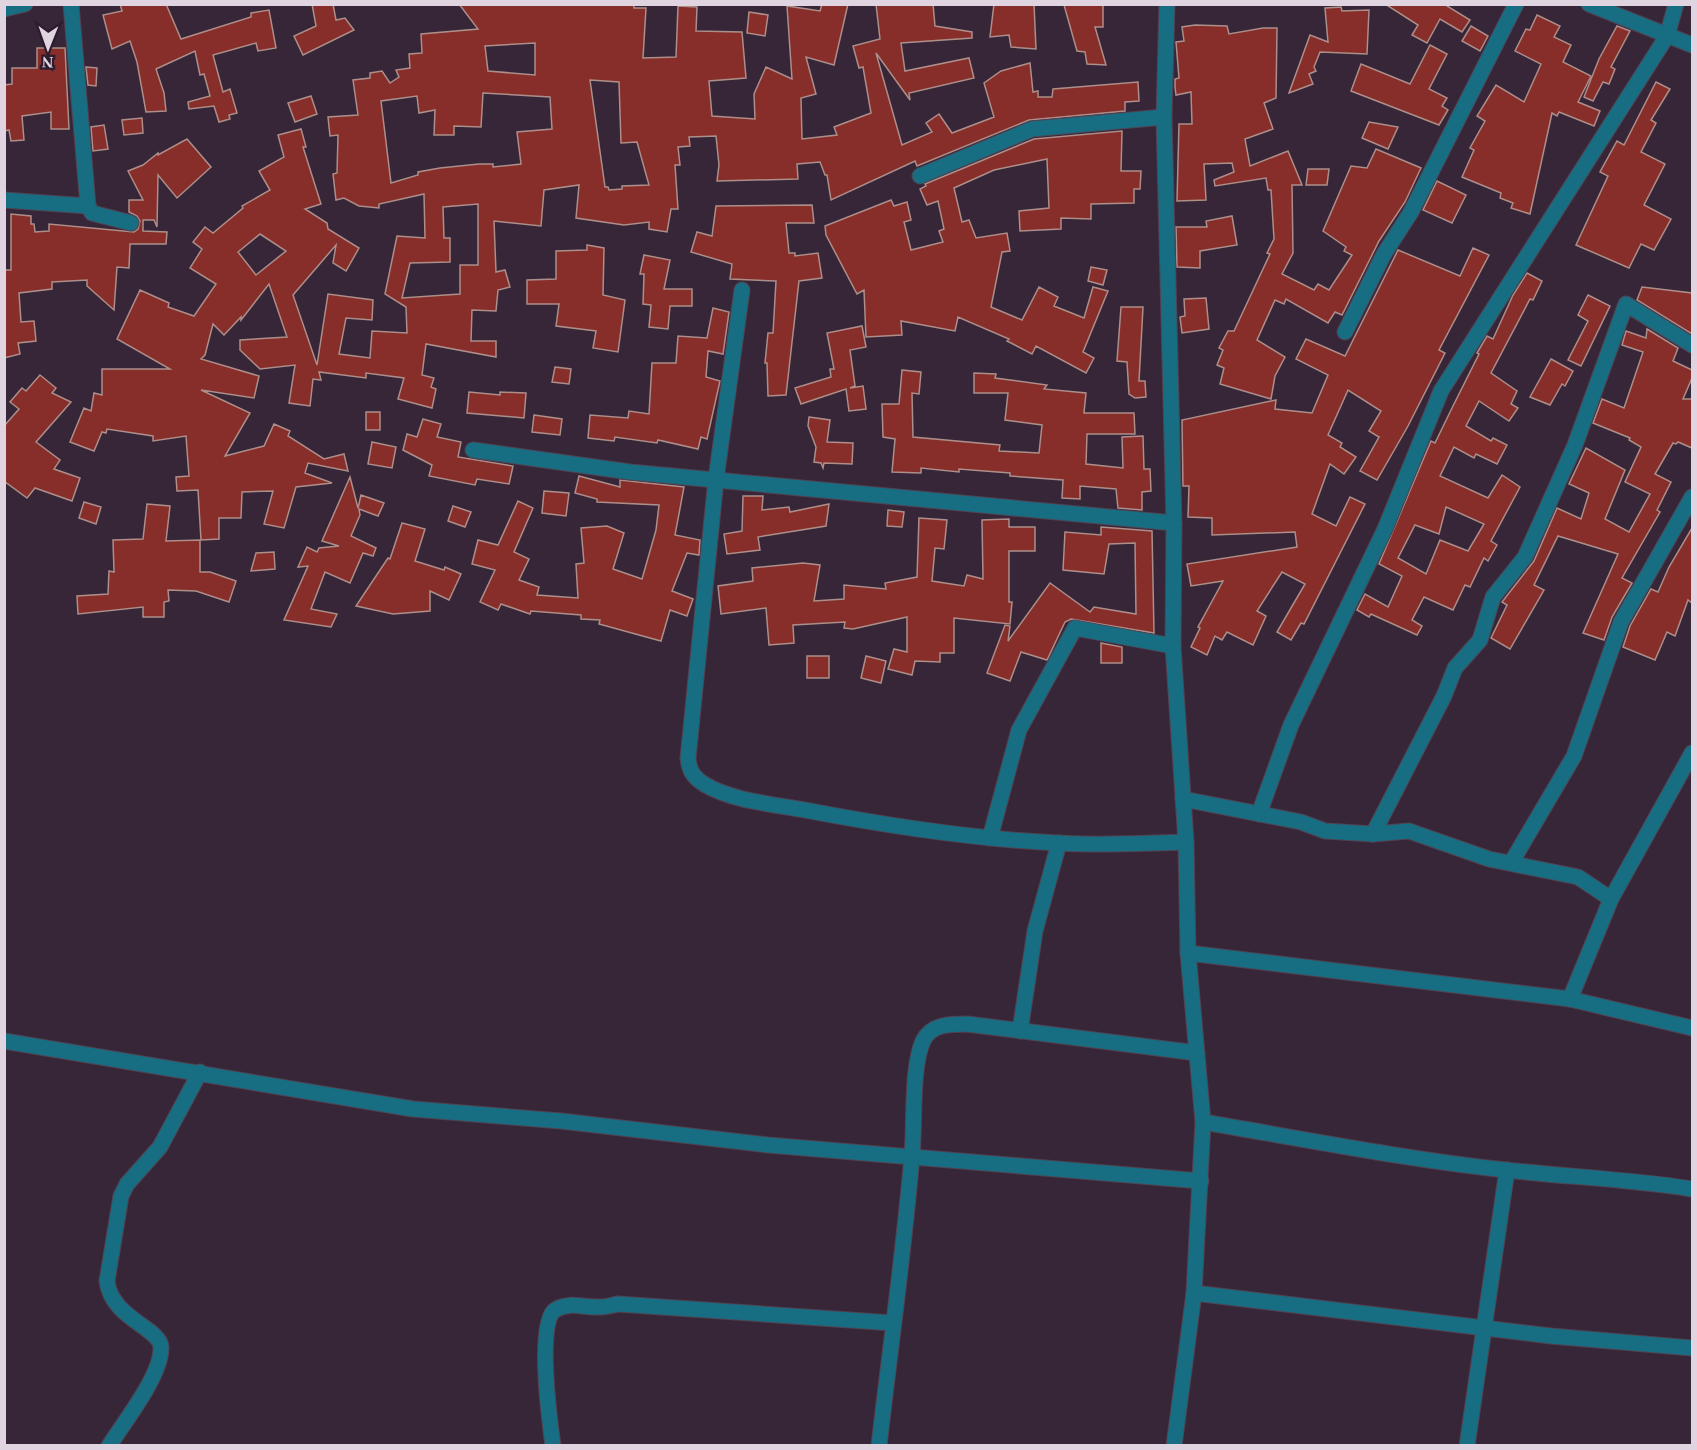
<svg xmlns="http://www.w3.org/2000/svg" width="1697" height="1450" viewBox="0 0 1697 1450" font-family="Georgia,serif">
  <style>
    .building { fill: #872d2a; stroke: #ad8e8a; stroke-width: 1.5; fill-rule: evenodd }
    .lines { fill: none; stroke-linecap: round; stroke-linejoin: round }
    .minor-casing { stroke: #514252; stroke-width: 17 }
    .minor { stroke: #176d81; stroke-width: 15 }
  </style>
  <rect width="100%" height="100%" fill="#362637"/>
  <!-- building -->
  <g class="building">
    <polygon points="120,4 166,4 181,39 251,17 251,13 269,10 276,48 258,51 256,43 213,55 223,92 230,89 237,113 229,115 230,119 219,122 214,106 189,109 188,102 210,96 204,74 200,75 195,51 156,69 164,93 166,111 146,112 137,62 130,41 112,49 103,15 122,11"/>
    <polygon points="312,4 333,4 336,20 345,18 354,30 303,55 294,36 316,26"/>
    <path d="M459 4H634V8H646L643 58 676 57 678 6 697 7 696 31 742 32 746 78 709 81 712 116 755 119 754 94 766 67 792 79 787 6 820 11 822 4H848L834 65 806 57 816 94 801 98 802 139 837 135 834 127 871 113 863 67 859 68 853 46 880 39 876 4H933L935 26 972 32V38L901 43 905 71 969 58 974 78 909 93 910 100 876 53 902 145 932 132 926 123 939 114 952 133 994 117 984 83 1001 71 1030 63 1033 92 1038 91V97H1052L1053 89 1138 82 1139 101 1125 102V111L1029 120 917 166 915 161 831 200 827 175H825L820 162 797 164 798 179 717 181 719 165 716 136 689 137 690 146 678 147 680 165H675L678 209H671L667 232 649 229V222L624 225 576 218 579 185 544 190 541 226 494 221 496 272 505 270 510 287 498 290 496 311 472 310 471 341H496V357L426 344 422 375 434 378 431 387 436 389 432 408 398 399 404 378 366 373V378L319 372 321 380 313 379 310 406 289 403 295 365 260 369 240 350V340L287 337 269 284 241 320V317L224 335 213 324 205 355 201 359 259 376 254 398 201 390 250 413 225 456 264 446 274 424 290 431 288 436 324 459 344 454 348 471 308 463 305 473 332 483 296 487 284 528 264 524 273 491 242 492 241 518H219V539L201 540 198 490 177 491 176 477 189 476 186 436 153 441V436L107 429 106 433 102 432 94 451 70 442 84 408 91 411 94 393 102 395V369H170L117 339 140 290 169 303 168 307 194 316 216 284 190 268 202 249 193 242 205 227 213 233 243 208 242 206 270 190 259 171 284 157 278 135 301 129 306 147H303L321 204 305 209 327 223 328 229 359 248 346 271 333 263 336 245 293 295 317 365 328 294 373 300 372 320 346 318 339 354 370 358 372 331 407 333 406 307 385 294 397 236 425 238 424 194 379 204V208L359 206 344 198 336 200 333 174 337 173 338 135 330 136 328 117 358 115 353 80 370 78V73L382 71 390 83 399 77 396 70 410 68 409 54 422 53 421 34 478 29ZM535 43V75L488 71 485 46ZM590 80 619 82 621 143 637 142 649 185 622 186V189L609 190 608 187H605ZM483 93 550 97 552 129 517 132 521 164 493 167V164H479L440 168 418 172V175L391 183 381 101 417 96 419 113 435 110 434 135H454V126L481 127ZM478 204V265H460V294L402 298 410 263 450 262V238H444L443 207ZM260 234 286 251 256 275 238 252Z"/>
    <polygon points="994,4 1034,4 1036,49 1011,47 1009,35 990,37"/>
    <polygon points="1075,4 1103,4 1103,27 1095,27 1106,65 1087,64 1085,52 1077,51 1064,5"/>
    <polygon points="1385,4 1448,4 1447,6 1470,20 1462,32 1440,19 1427,43 1412,35 1418,25"/>
    <polygon points="1341,7 1342,11 1369,10 1367,54 1320,52 1314,67 1316,71 1309,74 1313,84 1289,93 1310,35 1328,42 1325,8"/>
    <polygon points="749,12 768,15 765,36 747,33"/>
    <polygon points="1537,15 1560,26 1554,37 1571,45 1563,62 1591,76 1578,102 1600,111 1594,126 1559,112 1557,116 1552,113 1530,214 1511,208 1513,203 1500,198 1501,193 1462,177 1474,150 1470,148 1485,121 1477,116 1496,85 1524,102 1541,64 1515,51 1526,29 1530,30"/>
    <polygon points="1195,25 1227,26 1229,34 1263,28 1277,28 1276,98 1264,103 1273,129 1245,139 1250,166 1288,151 1302,185 1292,185 1293,253 1282,274 1314,290 1318,284 1329,290 1352,255 1344,251 1346,247 1323,231 1351,166 1367,168 1376,149 1421,168 1405,202 1379,241 1342,315 1335,312 1328,323 1286,299 1284,304 1275,300 1257,340 1285,357 1275,376 1271,399 1220,384 1224,368 1217,365 1223,350 1219,348 1228,331 1234,331 1270,254 1267,253 1274,239 1271,190 1268,190 1266,178 1215,186 1214,180 1234,172 1232,163 1204,164 1206,200 1177,201 1179,124 1192,124 1191,92 1176,95 1175,87 1175,79 1179,78 1176,42 1184,41 1182,27"/>
    <polygon points="1471,26 1488,36 1480,51 1462,41"/>
    <polygon points="1617,26 1630,31 1611,67 1615,69 1609,84 1603,82 1593,101 1584,97 1599,59"/>
    <polygon points="1430,45 1447,54 1429,89 1447,98 1442,106 1448,110 1439,125 1351,91 1361,64 1410,84"/>
    <polygon points="37,48 65,48 69,129 51,129 51,112 22,116 24,140 11,141 9,130 4,131 4,85 12,84 12,68 37,68"/>
    <polygon points="86,67 97,68 96,86 88,85"/>
    <polygon points="1656,82 1670,89 1651,120 1656,123 1641,152 1665,164 1644,205 1671,219 1654,250 1641,244 1629,268 1576,245 1608,176 1600,172 1617,141 1624,145"/>
    <polygon points="311,96 317,114 295,122 288,103"/>
    <polygon points="142,118 143,133 124,135 122,120"/>
    <polygon points="1369,122 1398,127 1388,149 1362,138"/>
    <polygon points="104,125 108,149 93,151 91,127"/>
    <polygon points="1122,131 1121,171 1141,171 1140,189 1134,189 1134,203 1091,204 1091,219 1061,218 1061,229 1020,231 1019,211 1049,208 1047,159 994,170 954,188 962,222 969,220 976,238 1007,233 1010,251 1002,252 991,307 1022,320 1039,287 1058,297 1054,306 1084,318 1093,287 1108,291 1083,352 1094,358 1086,373 1036,346 1032,354 1007,341 1009,339 958,317 955,331 901,321 902,335 866,337 864,290 857,294 826,235 825,226 891,200 894,206 907,202 911,220 904,222 911,250 943,242 939,231 944,229 938,201 927,205 920,189 926,186 925,184 1034,139"/>
    <polygon points="187,139 211,167 177,198 158,175 157,227 154,220 143,220 143,231 167,232 166,244 130,244 129,268 117,267 114,310 87,286 87,280 52,282 52,289 19,293 21,322 34,321 36,341 18,343 20,354 4,358 4,270 11,270 11,214 31,216 31,224 34,224 35,232 49,231 49,224 134,232 138,229 140,221 137,216 129,212 129,200 143,200 128,171 143,165 158,153 158,155"/>
    <polygon points="1308,169 1329,169 1327,185 1306,185"/>
    <polygon points="1437,181 1466,195 1452,223 1423,210"/>
    <polygon points="812,205 814,223 786,223 789,253 795,253 795,256 818,253 822,278 799,281 786,395 768,396 767,363 765,363 768,333 773,333 776,281 730,279 732,264 691,252 697,232 712,236 716,206"/>
    <polygon points="1232,216 1237,245 1200,251 1200,268 1177,267 1176,227 1207,227 1206,221"/>
    <polygon points="587,245 604,248 603,295 625,300 618,352 593,348 596,331 556,326 559,304 527,304 527,280 556,279 556,251 587,250"/>
    <polygon points="1473,248 1489,255 1439,350 1445,353 1408,426 1377,480 1360,471 1379,437 1369,431 1381,411 1348,390 1328,435 1342,443 1340,447 1356,457 1344,474 1330,464 1312,514 1336,526 1350,497 1365,504 1304,624 1301,623 1291,640 1277,632 1305,584 1282,572 1257,611 1266,616 1253,645 1227,632 1222,640 1215,636 1207,655 1191,647 1200,628 1198,627 1223,581 1191,586 1187,564 1297,547 1295,532 1212,535 1212,518 1188,517 1189,486 1183,486 1182,420 1276,400 1275,409 1312,413 1328,375 1296,359 1306,339 1345,356 1398,250 1460,276"/>
    <polygon points="644,255 670,260 664,289 692,289 692,306 670,306 668,329 649,327 651,305 643,304 644,274 640,274"/>
    <polygon points="1091,267 1107,270 1103,285 1088,281"/>
    <path d="M1527 273 1542 281 1533 300 1530 299 1491 373 1517 391 1511 404 1518 408 1509 421 1479 401 1466 426 1491 441 1493 438 1507 445 1497 464 1476 454 1474 458 1454 447 1440 476 1488 498 1502 475 1520 487 1491 541 1497 545 1488 561 1484 558 1470 587 1465 585 1453 610 1424 597 1412 620 1422 626 1417 635 1371 614 1369 617 1357 610 1365 594 1388 607 1402 576 1379 564 1431 441 1435 443 1452 408 1479 354 1477 353 1487 336 1493 339 1513 295ZM1446 507 1484 524 1468 551 1440 540 1426 574 1398 558 1415 525 1439 534Z"/>
    <polygon points="1642,287 1692,293 1692,334 1637,300"/>
    <polygon points="1588,295 1610,306 1581,366 1568,360 1588,321 1578,315"/>
    <polygon points="1206,298 1209,329 1182,333 1180,317 1185,316 1184,299"/>
    <polygon points="1121,307 1143,307 1139,381 1145,381 1146,397 1135,398 1129,394 1127,362 1117,361"/>
    <polygon points="713,308 729,312 723,354 708,351 706,377 720,381 707,439 701,437 698,449 658,440 657,443 615,437 614,441 588,438 590,415 628,418 629,411 649,414 652,363 676,363 678,336 707,338"/>
    <polygon points="862,326 866,347 850,350 855,386 850,388 863,386 866,409 849,411 846,389 801,404 795,388 831,377 830,369 834,369 827,333"/>
    <polygon points="1647,329 1678,348 1673,361 1692,370 1692,378 1683,399 1692,399 1692,448 1678,442 1676,444 1673,443 1655,474 1671,482 1657,510 1660,512 1622,578 1632,583 1612,617 1604,640 1583,633 1618,554 1558,536 1534,585 1544,590 1510,649 1491,638 1507,605 1502,602 1534,561 1557,508 1581,519 1589,493 1569,484 1586,448 1625,470 1605,519 1629,532 1650,494 1625,482 1641,447 1629,440 1630,438 1593,423 1602,399 1624,408 1643,352 1622,345 1626,331 1646,338"/>
    <polygon points="1551,359 1573,371 1565,386 1562,384 1550,405 1530,397"/>
    <polygon points="555,367 571,369 569,384 552,382"/>
    <polygon points="902,370 921,372 919,394 912,393 913,437 1000,445 999,451 1039,453 1042,425 1005,420 1008,393 974,393 974,373 996,374 995,378 1047,385 1044,389 1086,393 1084,413 1134,413 1135,434 1087,434 1086,464 1123,468 1122,437 1143,436 1144,469 1150,469 1151,491 1142,492 1142,510 1118,508 1116,489 1080,486 1080,499 1062,498 1063,480 1010,476 1010,473 959,469 959,472 921,468 921,473 892,472 895,439 883,437 882,404 899,404"/>
    <polygon points="40,375 56,388 52,393 71,402 36,442 60,460 54,469 80,478 72,501 35,488 27,498 4,481 4,426 19,409 10,402 22,388 26,391"/>
    <polygon points="469,392 500,395 500,392 526,393 524,418 467,413"/>
    <rect x="366" y="412" width="14" height="18"/>
    <polygon points="534,415 562,419 560,435 532,432"/>
    <polygon points="809,417 830,420 827,442 853,443 852,464 824,463 823,468 821,463 814,462 816,447 808,426"/>
    <polygon points="423,419 441,424 437,437 461,442 458,457 513,466 509,484 477,479 475,485 429,476 432,465 403,450 407,434 417,437"/>
    <polygon points="372,442 396,447 392,468 368,464"/>
    <polygon points="579,476 620,487 620,480 684,487 675,535 700,540 699,555 687,553 672,591 693,599 687,616 670,610 661,641 599,624 600,620 581,619 581,615 531,611 530,614 501,604 498,610 480,602 495,570 472,564 478,540 498,545 518,501 533,508 514,552 529,559 519,580 539,587 537,595 578,598 576,564 584,563 581,528 607,526 624,533 613,569 642,579 656,530 659,505 597,502 597,499 575,493"/>
    <polygon points="350,477 358,508 361,495 384,503 378,516 359,509 360,515 351,536 376,548 373,556 363,553 350,583 325,572 311,609 337,614 331,627 284,620 308,566 298,567 307,547 317,552 319,548 339,546 322,541"/>
    <polygon points="544,491 569,493 566,516 542,513"/>
    <polygon points="743,496 763,496 762,510 789,507 790,512 829,504 826,526 758,537 760,550 727,554 724,534 742,531"/>
    <polygon points="84,502 101,507 96,524 79,518"/>
    <polygon points="147,504 170,506 166,541 200,540 200,572 210,572 236,581 229,602 196,591 168,590 169,601 164,602 164,617 143,617 143,607 78,614 77,596 108,594 109,571 114,572 113,540 143,539"/>
    <polygon points="453,506 471,512 465,527 448,521"/>
    <polygon points="888,510 904,512 902,527 887,526"/>
    <polygon points="919,518 947,520 944,549 935,548 932,581 964,586 967,575 983,579 982,520 1009,519 1009,527 1035,527 1035,551 1009,551 1009,602 1012,602 1010,624 954,618 954,653 940,653 940,662 915,661 912,675 888,669 894,649 907,652 907,617 853,629 844,628 845,622 793,625 794,643 769,645 766,608 721,614 718,586 753,581 752,568 803,563 820,565 814,601 844,599 844,585 886,589 885,583 917,577"/>
    <polygon points="402,523 425,529 415,561 444,570 445,567 461,574 449,600 430,591 430,611 393,614 356,606 388,558 390,559"/>
    <polygon points="1101,527 1152,531 1154,633 1071,619 1065,622 1047,660 1021,652 1010,681 987,673 1005,625 1010,626 1008,641 1050,583 1090,612 1094,607 1136,614 1135,543 1109,544 1104,574 1063,570 1065,532 1101,535"/>
    <polygon points="1692,528 1692,603 1688,600 1675,636 1667,632 1655,660 1623,647 1630,626 1651,589 1658,592 1669,567"/>
    <polygon points="274,552 275,569 251,571 256,553"/>
    <polygon points="1101,643 1122,647 1122,663 1101,663"/>
    <rect x="807" y="656" width="22" height="22"/>
    <polygon points="866,656 886,661 881,683 861,678"/>
  </g>
  <g class="lines">
    <defs>
      <g id="minor">
        <polyline points="71,4 88,206"/>
        <polyline points="1167,4 1164,117 1174,523 1173,646 1186,842 1188,953 1203,1122 1194,1293 1174,1446"/>
        <polyline points="1589,4 1692,45"/>
        <polyline points="4,9 25,4"/>
        <polyline points="920,176 1032,129 1164,117"/>
        <polyline points="4,200 88,206 92,213 131,223"/>
        <path d="M742 290 716 479 688 758C689 770 693 777 704 784 732 801 772 804 805 810 888 826 973 839 1058 843 1101 846 1143 843 1186 842"/>
        <polyline points="1345,332 1384,254 1411,212 1516,4"/>
        <polyline points="473,450 630,472 1174,523"/>
        <polyline points="1183,799 1301,822 1325,831 1373,834 1409,831 1489,859 1578,877 1611,899"/>
        <polyline points="1259,814 1291,725 1385,529 1441,391 1667,36 1676,4"/>
        <polyline points="1373,834 1444,696 1455,668 1480,640 1493,597 1525,557 1575,445 1626,304 1692,345"/>
        <polyline points="990,838 1019,730 1075,628 1173,646"/>
        <polyline points="1511,863 1574,756 1621,622 1692,497"/>
        <polyline points="1188,953 1570,999 1692,1028"/>
        <polyline points="1570,999 1611,899 1692,753"/>
        <polyline points="1020,1031 1035,931 1059,843"/>
        <polyline points="4,1041 413,1109 561,1121 768,1145 1201,1181"/>
        <path d="M1203 1122C1304 1139 1404 1159 1506 1170 1568 1177 1630 1179 1692 1189"/>
        <polyline points="1194,1293 1551,1336 1692,1348"/>
        <path d="M109 1446C124 1422 162 1375 161 1347 160 1328 111 1318 107 1281L121 1196 127 1184 160 1147 200 1072"/>
        <path d="M553 1446C550 1424 536 1321 555 1310 569 1301 585 1308 600 1307 607 1307 612 1305 618 1304L893 1323"/>
        <path d="M879 1446C890 1349 904 1252 912 1155 915 1126 911 1067 923 1041 931 1024 950 1024 967 1024L1197 1053"/>
        <polyline points="1467,1446 1507,1170"/>
      </g>
    </defs>
    <!-- minor casing -->
    <use href="#minor" class="minor-casing"/>
    <!-- minor -->
    <use href="#minor" class="minor"/>
  </g>
  <!-- border -->
  <rect width="1697" height="1450" fill="none" stroke="#dfd4df" stroke-width="12"/>
  <!-- north arrow -->
  <g transform="translate(48 48) rotate(181)" stroke="#2c1c2d" stroke-width="4.5" paint-order="stroke">
  <path d="M0-4.5L10 22L0 15L-10 22Z" fill="#dfd4df"/>
  <text y="-9" font-size="16" font-weight="bold" text-anchor="middle" fill="#dfd4df">N</text>
  </g>
</svg>
